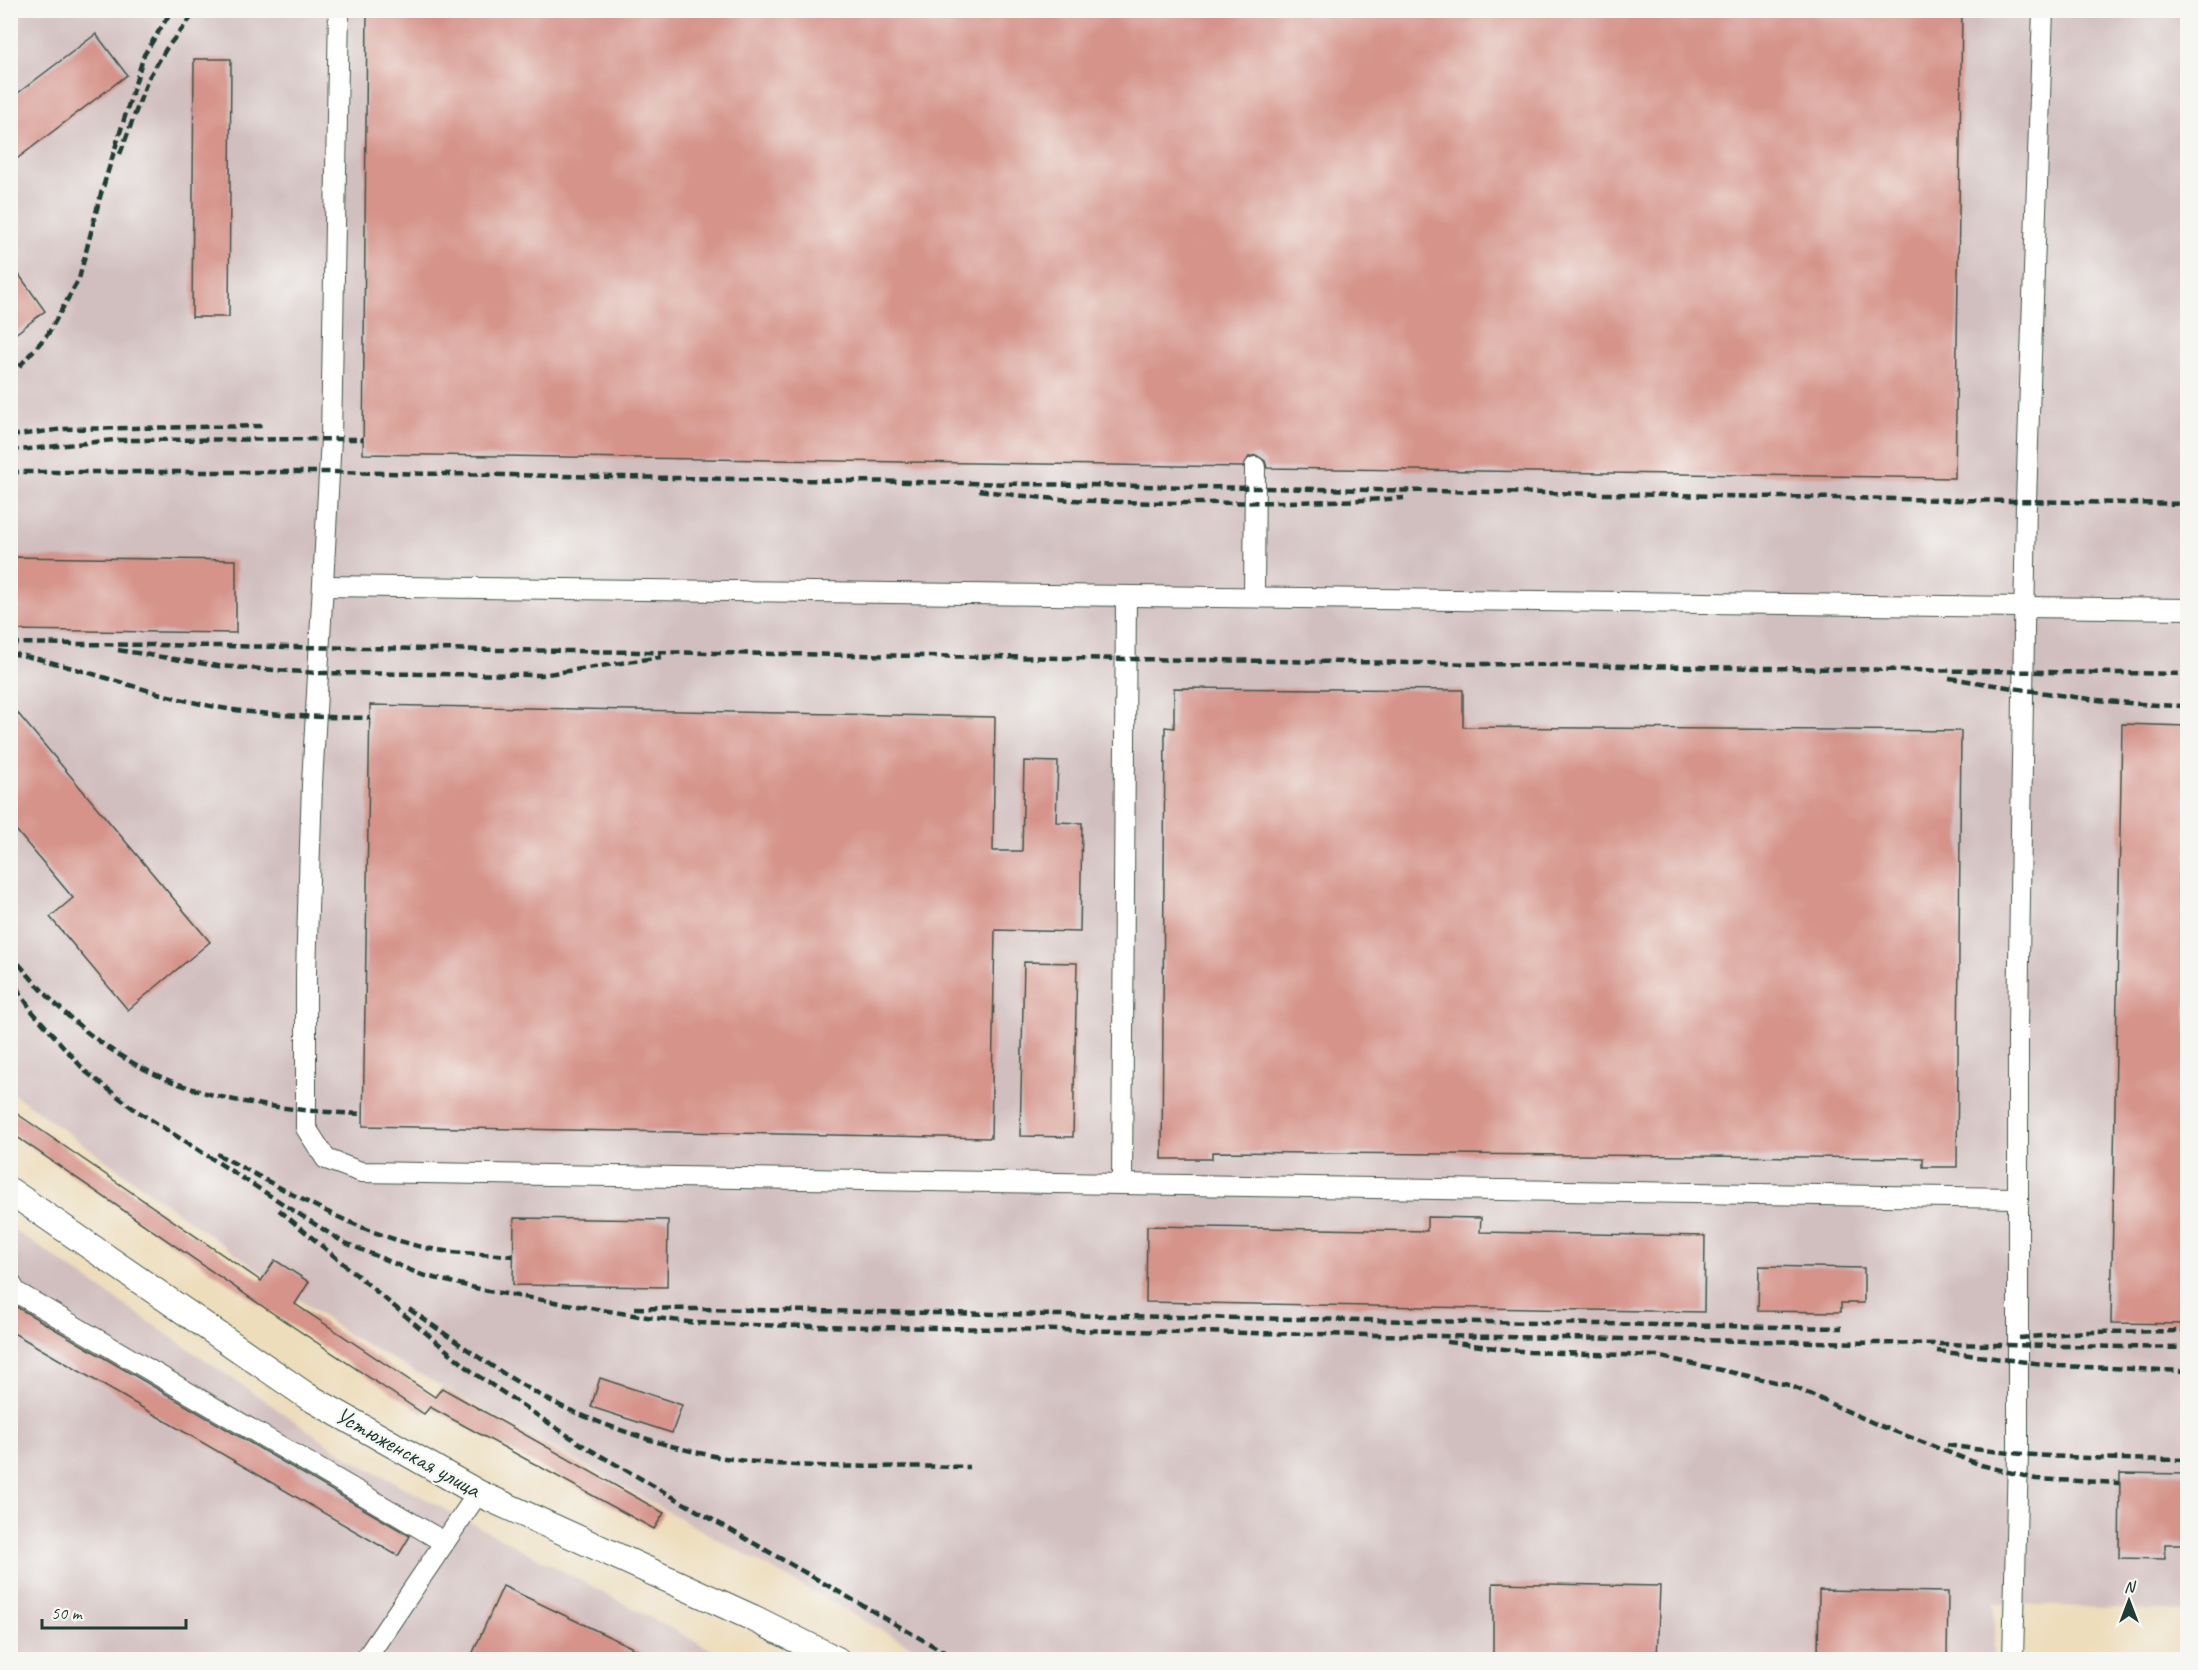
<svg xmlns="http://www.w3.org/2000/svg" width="2198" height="1670" viewBox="0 0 2198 1670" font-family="Caveat,sans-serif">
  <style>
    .industrial { fill: #d1bfbf }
    .building { fill: #d59389 }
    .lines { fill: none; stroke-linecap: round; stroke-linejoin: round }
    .minor-casing { stroke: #3e5548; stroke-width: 22 }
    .major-casing { stroke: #3e5548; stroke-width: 28 }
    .minor { stroke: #fff; stroke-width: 20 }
    .major { stroke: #fff; stroke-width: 26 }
    .rail { stroke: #1f3d34; stroke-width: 4.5; stroke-dasharray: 9 4.5; stroke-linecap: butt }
    .labels { text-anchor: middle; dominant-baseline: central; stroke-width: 4.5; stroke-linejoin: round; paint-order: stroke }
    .street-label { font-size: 24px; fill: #1f3d34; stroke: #f6f6f2 }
  </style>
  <rect width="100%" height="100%" fill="#f6f6f2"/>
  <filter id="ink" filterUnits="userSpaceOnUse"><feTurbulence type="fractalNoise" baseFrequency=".0167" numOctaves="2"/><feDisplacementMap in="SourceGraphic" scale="12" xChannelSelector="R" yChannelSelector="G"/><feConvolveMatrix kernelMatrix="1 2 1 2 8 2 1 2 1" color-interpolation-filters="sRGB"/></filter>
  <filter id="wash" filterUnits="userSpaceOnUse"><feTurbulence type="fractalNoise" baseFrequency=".008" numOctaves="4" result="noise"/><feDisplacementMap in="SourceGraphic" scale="24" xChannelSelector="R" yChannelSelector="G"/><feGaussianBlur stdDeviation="1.35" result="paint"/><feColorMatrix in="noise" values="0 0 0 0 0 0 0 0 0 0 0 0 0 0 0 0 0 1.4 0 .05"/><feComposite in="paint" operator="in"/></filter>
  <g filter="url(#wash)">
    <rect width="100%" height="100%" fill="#edddbb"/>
    <!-- industrial -->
    <g class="industrial">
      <polygon points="11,11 2187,11 2187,1612 1994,1603 1994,1660 934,1659 347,1334 11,1092"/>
      <polygon points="10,1227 352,1460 729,1659 11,1659"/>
    </g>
    <g id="blocks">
      <!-- building -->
      <g class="building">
        <polygon points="367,10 1962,10 1955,478 1267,468 1265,461 1256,455 1249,457 1243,467 363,454"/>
        <polygon points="96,34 127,75 10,164 10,99"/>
        <polygon points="194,59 231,59 229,317 192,317"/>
        <polygon points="10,262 45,311 10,338"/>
        <polygon points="10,557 236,560 236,633 10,630"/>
        <polygon points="1174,688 1463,690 1463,727 1961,731 1957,1167 1923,1167 1923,1158 1212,1152 1212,1159 1162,1159 1165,727 1174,728"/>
        <polygon points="10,704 210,942 128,1010 50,917 73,898 10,823"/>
        <polygon points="370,705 995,717 993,851 1022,851 1024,761 1058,762 1056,822 1082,823 1080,932 995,930 991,1138 363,1126"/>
        <polygon points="2122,724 2187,726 2187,1324 2111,1323"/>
        <polygon points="1024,962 1077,963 1073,1137 1020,1136"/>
        <polygon points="10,1109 261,1281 275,1260 309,1282 295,1304 435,1397 442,1388 664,1513 654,1529 430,1407 424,1414 268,1310 10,1132"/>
        <polygon points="1427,1217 1481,1218 1480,1232 1705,1236 1704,1312 1146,1302 1147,1226 1427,1231"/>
        <polygon points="514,1218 668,1220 667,1287 513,1285"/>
        <polygon points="1759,1266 1864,1268 1864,1303 1841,1303 1841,1312 1758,1311"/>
        <polygon points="10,1303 410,1536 398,1556 10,1331"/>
        <polygon points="600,1378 682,1405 672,1433 591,1407"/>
        <polygon points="2120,1473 2187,1474 2187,1544 2165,1544 2165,1559 2119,1558"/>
        <polygon points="1493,1583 1660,1586 1657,1659 1493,1659"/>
        <polygon points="503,1586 656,1659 470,1659"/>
        <polygon points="1819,1590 1948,1592 1947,1659 1818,1659"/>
      </g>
    </g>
  </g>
  <g filter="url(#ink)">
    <use href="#blocks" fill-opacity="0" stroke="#3e5548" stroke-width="1.5"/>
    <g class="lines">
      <defs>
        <g id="minor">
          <polyline points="339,10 331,438 312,784 306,973 306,1128 326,1159 361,1172 2016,1198"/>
          <polyline points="323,586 2188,609"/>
          <polyline points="1254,597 1255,467"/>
          <polyline points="1122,1182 1126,596"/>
          <polyline points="10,1282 16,1292 444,1542"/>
          <polyline points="365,1660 478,1493"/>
          <polyline points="2013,1660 2018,1455 2018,1027 2026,501 2043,10"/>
        </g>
        <polyline id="major" points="10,1191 307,1396 478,1493 753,1618 837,1660"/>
      </defs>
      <!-- minor casing -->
      <use href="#minor" class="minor-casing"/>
      <!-- major casing -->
      <use href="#major" class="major-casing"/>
      <!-- minor -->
      <use href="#minor" class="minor"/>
      <!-- major -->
      <use href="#major" class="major"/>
      <!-- rail -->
      <g class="rail">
        <polyline points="120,154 148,79 166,49 197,10"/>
        <polyline points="10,377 48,334 79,279 100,197 144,55 172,10"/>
        <polyline points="10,436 64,429 266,426"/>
        <polyline points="10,451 114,440 363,439"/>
        <polyline points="10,472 329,472 2188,504"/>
        <path d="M979 490C1054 502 1131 503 1207 503 1273 502 1338 502 1404 498"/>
        <polyline points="10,643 2188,674"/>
        <polyline points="118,650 218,666 318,673 541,675 661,657"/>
        <path d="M10 653C74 665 134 689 197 703 253 716 313 717 370 718"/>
        <path d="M1949 678C2030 690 2105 705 2188 706"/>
        <path d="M10 953C112 1081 205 1107 363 1114"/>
        <polyline points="10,976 31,1010 86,1072 134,1109 343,1242 422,1275 488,1291 639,1316 697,1323 750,1325 2188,1348"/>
        <path d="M217 1154C284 1189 352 1231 426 1248 455 1254 485 1254 513 1256"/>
        <polyline points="279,1210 475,1374 582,1445 958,1660"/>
        <polyline points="635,1308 1842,1328"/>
        <path d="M409 1309C459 1343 509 1381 563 1407 612 1429 666 1447 719 1457 800 1471 886 1465 969 1467"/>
        <polyline points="2019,1338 2084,1332 2188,1331"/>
        <polyline points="1447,1342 1529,1352 1657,1356 1789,1385 1876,1424 1981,1465 2036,1479 2120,1483"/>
        <polyline points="1937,1351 2059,1366 2188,1371"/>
        <path d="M1947 1445C2027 1458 2107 1459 2188 1460"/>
      </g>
    </g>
  </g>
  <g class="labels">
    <!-- street labels -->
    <g class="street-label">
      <text transform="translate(408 1452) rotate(29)">Устюженская улица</text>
    </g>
  </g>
  <!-- margin -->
  <rect width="2198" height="1670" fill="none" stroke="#f6f6f2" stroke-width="36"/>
  <!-- north arrow -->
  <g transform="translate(2129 1601)" stroke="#f6f6f2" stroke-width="4.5" paint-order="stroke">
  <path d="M0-4.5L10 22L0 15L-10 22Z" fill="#1f3d34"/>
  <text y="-9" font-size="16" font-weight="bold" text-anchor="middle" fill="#1f3d34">N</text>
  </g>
  <!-- scale -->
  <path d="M42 1619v9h144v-9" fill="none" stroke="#1f3d34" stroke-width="3"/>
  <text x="51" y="1619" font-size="18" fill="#1f3d34" stroke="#f6f6f2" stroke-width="4.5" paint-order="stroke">50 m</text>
</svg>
